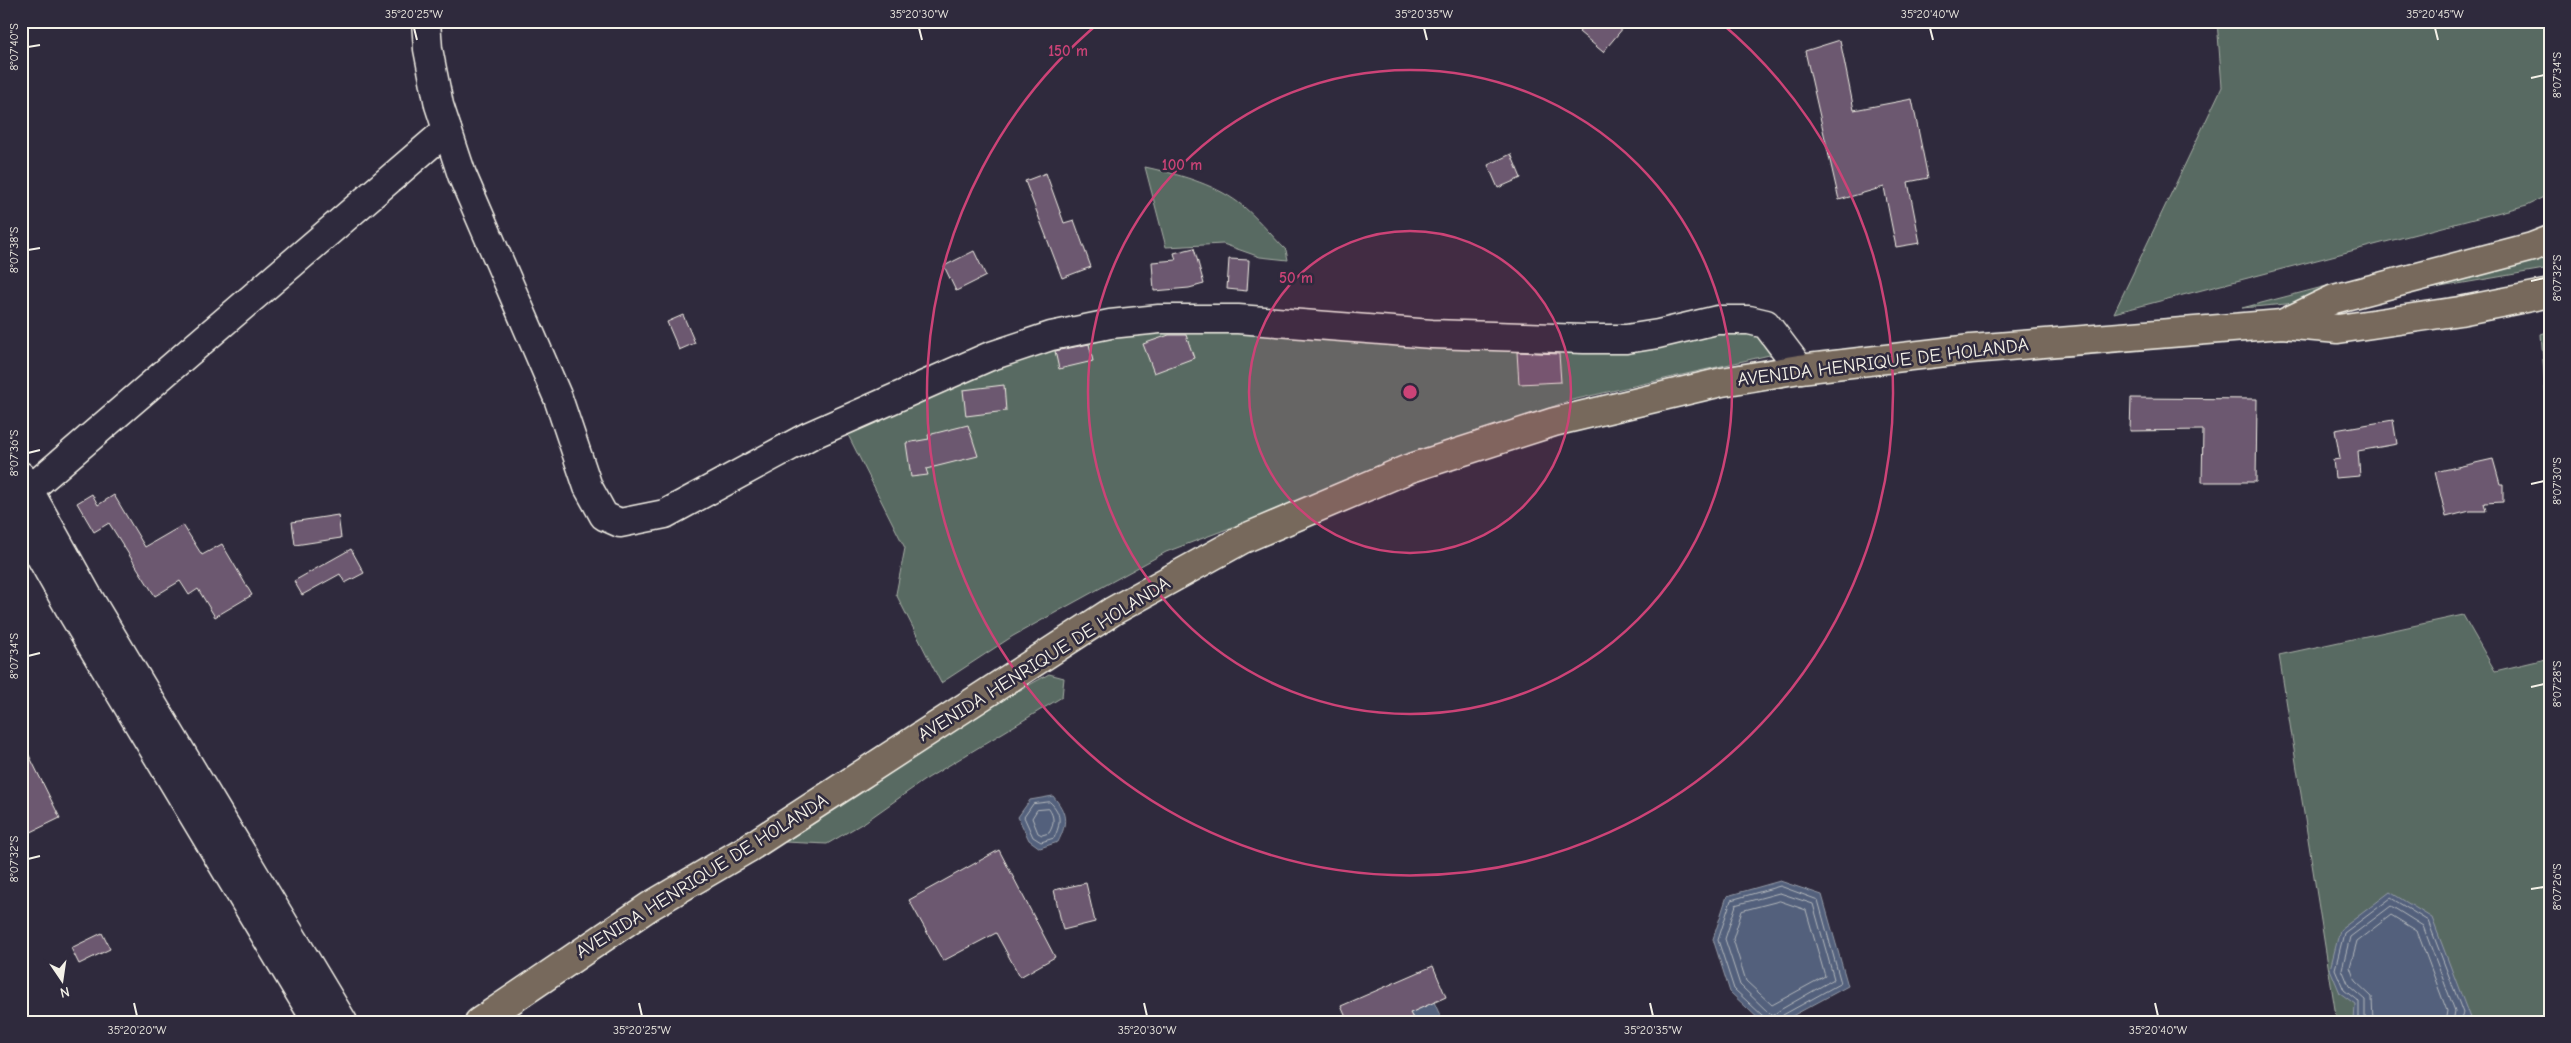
<svg xmlns="http://www.w3.org/2000/svg" width="2571" height="1043" viewBox="0 0 2571 1043" font-family="'Comic Neue',sans-serif">
  <style>
    .green { fill: #586a62; stroke: #a6aea5 }
    .water { fill: #52607b; stroke: #939aa7 }
    .lines { fill: none; stroke-linecap: round; stroke-linejoin: round }
    .shore { stroke: #b3b7bc; stroke-width: 1 }
    .building { fill: #6c586f; stroke: #f4f1e8 }
    .minor-casing { stroke: #f4f1e8; stroke-width: 31 }
    .major-casing { stroke: #f4f1e8; stroke-width: 31 }
    .minor { stroke: #2f2a3d; stroke-width: 28 }
    .major { stroke: #77695c; stroke-width: 28 }
    .ticks { fill: none; stroke: #f4f1e8; stroke-width: 2 }
    .ring { fill: none; stroke: #cc4377; stroke-width: 2.5 }
    .labels { text-anchor: middle; dominant-baseline: central; stroke-width: 5; stroke-linejoin: round; paint-order: stroke }
    .street-label { font-size: 19px; fill: #f4f1e8; stroke: #2f2a3d }
    .centre { fill: #cc4377; stroke: #2f2a3d; stroke-width: 2.5 }
    .ring-label { font-size: 15px; text-anchor: middle; font-weight: bold; fill: #cc4377; stroke: #2f2a3d; stroke-width: 5; stroke-linejoin: round; paint-order: stroke }
    .neatline { fill: none; stroke: #f4f1e8; stroke-width: 2 }
    .ticks-label { font-size: 12px; text-anchor: middle; fill: #f4f1e8 }
  </style>
  <rect width="100%" height="100%" fill="#2f2a3d"/>
  <filter id="ink" filterUnits="userSpaceOnUse"><feTurbulence type="fractalNoise" baseFrequency=".02" numOctaves="2"/><feDisplacementMap in="SourceGraphic" scale="10" xChannelSelector="R" yChannelSelector="G"/><feConvolveMatrix kernelMatrix="1 2 1 2 8 2 1 2 1" color-interpolation-filters="sRGB"/></filter>
  <g filter="url(#ink)">
    <!-- green -->
    <g class="green">
      <polygon points="2217,21 2550,21 2550,194 2527,205 2114,313 2222,87"/>
      <path d="M1145 167C1177 174 1212 183 1239 203 1256 216 1271 235 1286 250L1288 260 1260 257 1223 244 1166 247Z"/>
      <polygon points="2550,228 2550,268 2406,293 2242,308"/>
      <polygon points="1736,319 1787,351 1568,401 1166,552 1013,636 941,683 896,594 905,548 841,421 1110,324 1584,339"/>
      <polygon points="2550,331 2550,452 2541,334"/>
      <polygon points="2463,615 2495,671 2550,658 2550,1022 2337,1022 2279,655"/>
      <polygon points="1049,674 1064,678 1062,697 923,781 865,822 827,844 785,842 863,792 961,723"/>
    </g>
    <!-- water -->
    <g class="water">
      <path d="M1053 796C1067 813 1068 822 1058 842L1040 848 1029 840 1018 817 1030 800Z"/>
      <polygon points="1780,881 1822,895 1848,986 1781,1022 1762,1022 1730,992 1713,939 1727,896"/>
      <polygon points="2390,892 2432,918 2470,1018 2457,1022 2354,1022 2355,1004 2340,993 2330,969 2340,930"/>
      <polygon points="1434,1002 1443,1022 1414,1022 1410,1013"/>
    </g>
    <g class="lines">
      <!-- shore -->
      <g class="shore">
        <path d="M1050 802C1062 813 1061 824 1054 838L1041 842 1033 837 1024 817 1033 804Z"/>
        <path d="M1049 809C1055 817 1054 825 1049 833L1042 835 1038 833 1032 818 1037 810Z"/>
        <polygon points="1780,893 1813,904 1834,979 1780,1010 1772,1016 1740,985 1725,939 1736,905"/>
        <polygon points="1780,901 1806,910 1825,976 1772,1005 1746,981 1733,939 1742,911"/>
        <polyline points="1765,1022 1763,1016 1734,989 1718,940 1731,900 1780,886 1818,900 1841,983 1783,1015 1780,1022"/>
        <polyline points="2359,1022 2359,1002 2344,990 2335,969 2344,933 2391,898 2428,921 2463,1013 2459,1022"/>
        <polyline points="2365,1022 2365,1000 2349,986 2342,969 2350,937 2391,906 2423,926 2455,1011 2453,1022"/>
        <polyline points="2373,1022 2372,997 2355,981 2350,967 2357,941 2391,915 2417,931 2447,1011 2445,1022"/>
      </g>
    </g>
    <!-- building -->
    <g class="building">
      <polygon points="1588,21 1629,21 1603,52 1579,32"/>
      <polygon points="1840,40 1854,110 1912,99 1928,178 1908,182 1920,243 1896,247 1884,187 1839,200 1805,51"/>
      <polygon points="1511,154 1521,178 1498,188 1488,165"/>
      <polygon points="1046,173 1064,223 1074,220 1091,267 1062,278 1025,181"/>
      <polygon points="1194,248 1204,284 1189,288 1154,291 1152,262 1176,260 1174,253"/>
      <polygon points="974,251 986,276 956,291 944,266"/>
      <polygon points="1229,259 1249,260 1247,291 1227,289"/>
      <polygon points="683,315 695,343 679,350 667,322"/>
      <polygon points="1169,335 1186,335 1194,358 1154,373 1143,344"/>
      <polygon points="1089,344 1093,361 1059,369 1055,351"/>
      <polygon points="1517,352 1559,354 1561,382 1519,384"/>
      <polygon points="1004,385 1006,411 966,416 963,390"/>
      <polygon points="2131,398 2257,399 2256,482 2202,482 2203,430 2130,431"/>
      <polygon points="2393,420 2397,444 2358,451 2360,476 2335,478 2333,460 2340,459 2335,430"/>
      <polygon points="968,425 978,456 926,469 928,475 911,477 906,443 929,439 928,435"/>
      <polygon points="2493,459 2500,484 2503,484 2503,502 2484,503 2486,511 2470,511 2446,517 2435,472"/>
      <polygon points="92,494 98,505 114,495 145,547 183,525 202,555 222,544 252,595 215,617 198,589 189,595 180,581 155,596 109,523 94,532 77,503"/>
      <polygon points="338,515 341,538 295,545 292,522"/>
      <polygon points="351,549 364,573 345,583 340,574 302,595 294,581"/>
      <polygon points="21,739 60,818 21,837"/>
      <polygon points="999,850 1055,957 1020,977 996,933 943,961 909,900"/>
      <polygon points="1086,883 1095,922 1063,930 1054,890"/>
      <polygon points="102,933 110,949 79,964 71,948"/>
      <polygon points="1433,966 1446,997 1410,1013 1415,1022 1348,1022 1341,1006"/>
    </g>
    <g class="lines">
      <defs>
        <g id="minor">
          <polyline points="426,21 428,49 439,105 462,175 558,398 588,487 604,516 620,523 665,514 809,436 988,357 1051,336 1110,324 1159,319 1238,319 1432,334 1584,339 1626,339 1658,334 1717,320 1749,320 1766,324 1800,369"/>
          <polyline points="21,476 90,600 343,1022"/>
          <polyline points="21,497 447,130"/>
          <polyline points="21,522 71,611 317,1022"/>
        </g>
        <g id="major">
          <polyline points="2282,324 2334,299 2532,247 2550,240"/>
          <polyline points="479,1022 650,906 747,849 1113,611 1243,539 1408,469 1554,422 1722,382 1800,369 1971,349 2282,324 2338,329 2460,311 2550,293"/>
        </g>
      </defs>
      <!-- minor casing -->
      <use href="#minor" class="minor-casing"/>
      <!-- major casing -->
      <use href="#major" class="major-casing"/>
      <!-- minor -->
      <use href="#minor" class="minor"/>
      <!-- major -->
      <use href="#major" class="major"/>
    </g>
  </g>
  <!-- ticks -->
  <path class="ticks" d="M414 28 417 40M919 28 922 40M1424 28 1427 40M1930 28 1933 40M2435 28 2438 40M28 47 40 45M2531 78 2544 75M28 250 40 248M2531 281 2544 278M28 453 40 450M2531 484 2544 481M28 656 40 653M2531 687 2544 684M28 859 40 856M2531 889 2544 887M134 1003 137 1016M639 1003 642 1016M1144 1003 1147 1016M1650 1003 1653 1016M2155 1003 2158 1016"/>
  <!-- distance rings -->
  <circle cx="1410" cy="392" r="161" fill="#cc4377" fill-opacity=".12"/>
  <g class="ring">
    <circle cx="1410" cy="392" r="161"/>
    <circle cx="1410" cy="392" r="322"/>
    <path d="M1720 22A483 483 0 1 1 1100 22"/>
  </g>
  <g class="labels">
    <!-- street labels -->
    <g class="street-label">
      <text transform="translate(1883 362) rotate(-7)">AVENIDA HENRIQUE DE HOLANDA</text>
      <text transform="translate(1044 659) rotate(-32)">AVENIDA HENRIQUE DE HOLANDA</text>
      <text transform="translate(702 876) rotate(-32)">AVENIDA HENRIQUE DE HOLANDA</text>
    </g>
  </g>
  <circle cx="1410" cy="392" r="8" class="centre"/>
  <g class="ring-label">
    <text x="1068" y="56">150 m</text>
    <text x="1182" y="170">100 m</text>
    <text x="1296" y="283">50 m</text>
  </g>
  <!-- margin -->
  <rect width="2571" height="1043" fill="none" stroke="#2f2a3d" stroke-width="55"/>
  <!-- north arrow -->
  <g transform="translate(62 980) rotate(167)" stroke="#2f2a3d" stroke-width="4" paint-order="stroke">
  <path d="M0-4L9 19L0 12L-9 19Z" fill="#f4f1e8"/>
  <text y="-8" font-size="14" font-weight="bold" text-anchor="middle" fill="#f4f1e8">N</text>
  </g>
  <rect x="28" y="28" width="2516" height="988" class="neatline"/>
  <g class="ticks-label">
    <text x="414" y="18">35°20'25"W</text>
    <text x="919" y="18">35°20'30"W</text>
    <text x="1424" y="18">35°20'35"W</text>
    <text x="1930" y="18">35°20'40"W</text>
    <text x="2435" y="18">35°20'45"W</text>
    <text transform="translate(14 47) rotate(-90)" y="4">8°07'40"S</text>
    <text transform="translate(2557 75) rotate(-90)" y="4">8°07'34"S</text>
    <text transform="translate(14 250) rotate(-90)" y="4">8°07'38"S</text>
    <text transform="translate(2557 278) rotate(-90)" y="4">8°07'32"S</text>
    <text transform="translate(14 453) rotate(-90)" y="4">8°07'36"S</text>
    <text transform="translate(2557 481) rotate(-90)" y="4">8°07'30"S</text>
    <text transform="translate(14 656) rotate(-90)" y="4">8°07'34"S</text>
    <text transform="translate(2557 684) rotate(-90)" y="4">8°07'28"S</text>
    <text transform="translate(14 859) rotate(-90)" y="4">8°07'32"S</text>
    <text transform="translate(2557 887) rotate(-90)" y="4">8°07'26"S</text>
    <text x="137" y="1034">35°20'20"W</text>
    <text x="642" y="1034">35°20'25"W</text>
    <text x="1147" y="1034">35°20'30"W</text>
    <text x="1653" y="1034">35°20'35"W</text>
    <text x="2158" y="1034">35°20'40"W</text>
  </g>
</svg>
